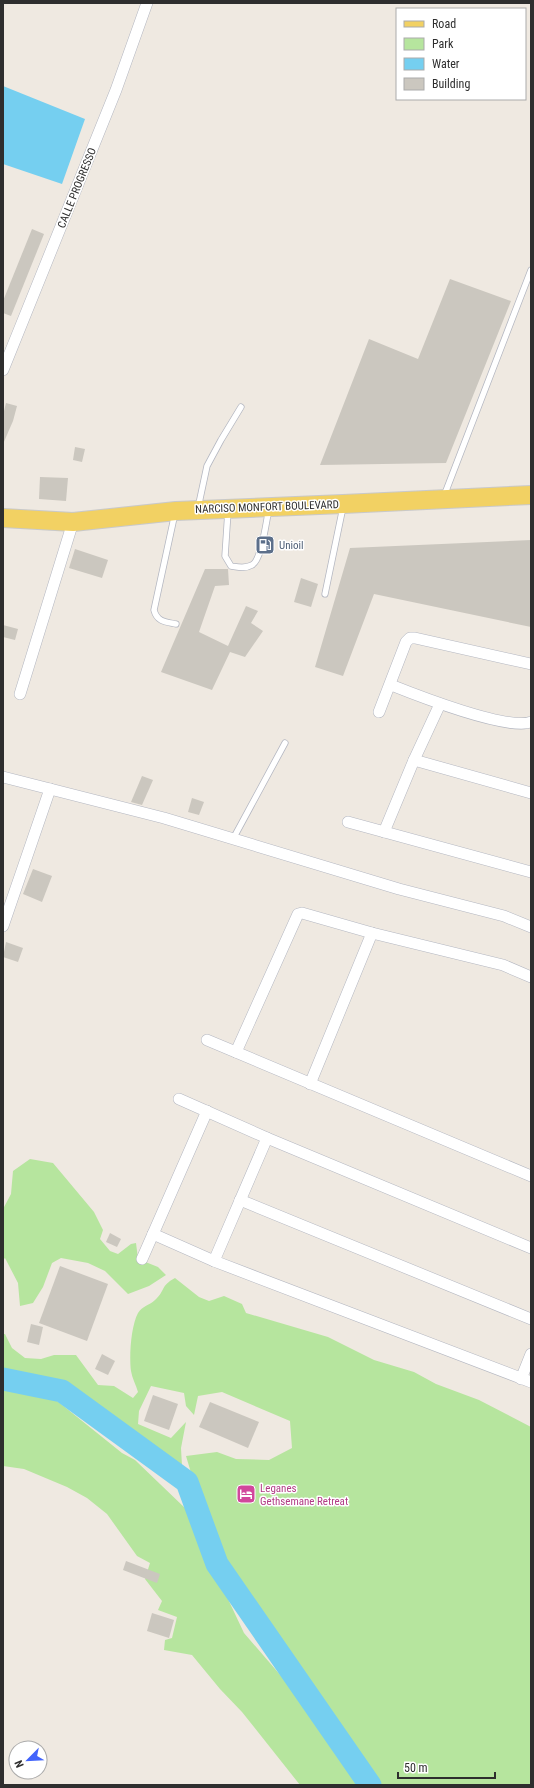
<svg xmlns="http://www.w3.org/2000/svg" width="534" height="1788" viewBox="0 0 534 1788" font-family="'Roboto Condensed',sans-serif">
  <style>
    .green { fill: #b6e59e }
    .water { fill: #75cff0 }
    .lines { fill: none; stroke-linecap: round; stroke-linejoin: round }
    .river { stroke: #75cff0; stroke-width: 23 }
    .building { fill: #cbc7bf }
    .service-casing { stroke: #b4b7c1; stroke-width: 7 }
    .minor-casing { stroke: #b4b7c1; stroke-width: 12 }
    .primary-casing { stroke: #c9c9c9; stroke-width: 20 }
    .service { stroke: #fff; stroke-width: 5.5 }
    .minor { stroke: #fff; stroke-width: 11 }
    .primary { stroke: #f2d163; stroke-width: 18 }
    .labels { text-anchor: middle; dominant-baseline: central; stroke-width: 3; stroke-linejoin: round; paint-order: stroke }
    .street-label { font-size: 11px; fill: #2e2e2e; stroke: #fff }
    .service-label { font-size: 11px; fill: #4e5e75; stroke: #fff; text-anchor: start }
    .hotel-label { font-size: 11px; fill: #b23c85; stroke: #fff; text-anchor: start }
  </style>
  <rect width="100%" height="100%" fill="#efe9e1"/>
  <!-- green -->
  <g class="green">
    <polygon points="30,1159 53,1163 94,1212 103,1230 100,1239 110,1251 118,1254 131,1244 136,1243 138,1259 158,1267 166,1275 149,1286 128,1294 105,1271 88,1263 61,1258 52,1263 43,1287 33,1303 20,1306 18,1283 5,1258 3,1260 3,1209 11,1194 13,1171"/>
    <path d="M175 1278 199 1297 209 1301 224 1296 242 1304 246 1313 328 1337 374 1360 414 1372 436 1384 479 1400 531 1427V1785H377L317 1695 223 1561 192 1476 186 1456 217 1452 236 1459 269 1460 292 1448 290 1421 222 1392 198 1396 194 1415 186 1406 184 1393 151 1386 139 1411 138 1424 171 1438 186 1422 181 1448 182 1466 103 1411 65 1383 3 1372V1334H5L12 1348 25 1358 41 1359 54 1355H76L98 1385 114 1386 133 1398 138 1392C136 1385 132 1378 131 1371 129 1356 131 1326 138 1313 142 1306 150 1305 155 1300 166 1290 160 1286 175 1278Z"/>
    <polygon points="3,1387 20,1389 56,1400 122,1453 135,1460 185,1508 244,1633 331,1734 366,1785 300,1785 242,1712 220,1689 192,1655 164,1650 165,1640 172,1638 177,1617 158,1610 162,1601 145,1579 150,1563 137,1556 107,1514 87,1498 67,1487 24,1469 3,1466"/>
  </g>
  <!-- water -->
  <polygon class="water" points="3,86 85,119 62,184 3,164"/>
  <g class="lines">
    <!-- river -->
    <polyline class="river" points="3,1379 62,1391 187,1482 217,1564 370,1785"/>
  </g>
  <!-- building -->
  <g class="building">
    <polygon points="32,229 44,234 11,316 3,313 3,301"/>
    <polygon points="450,279 511,301 446,463 320,465 369,339 418,359"/>
    <polygon points="6,403 17,406 13,421 3,444 3,415"/>
    <polygon points="75,447 85,449 82,462 73,460"/>
    <polygon points="40,477 68,478 66,501 39,499"/>
    <polygon points="531,540 531,627 374,594 343,676 315,667 350,548"/>
    <polygon points="75,549 108,560 102,578 69,568"/>
    <polygon points="205,569 228,569 229,585 215,586 199,632 228,646 246,606 258,611 251,623 263,631 245,657 230,652 212,690 161,672"/>
    <polygon points="301,578 318,584 311,607 294,602"/>
    <polygon points="3,625 18,629 15,640 3,637"/>
    <polygon points="142,776 153,780 142,805 131,802"/>
    <polygon points="192,798 204,802 199,815 188,812"/>
    <polygon points="33,869 52,876 42,902 23,894"/>
    <polygon points="6,942 23,948 18,962 3,957"/>
    <polygon points="110,1233 121,1239 117,1247 106,1242"/>
    <polygon points="60,1266 108,1284 87,1341 39,1323"/>
    <polygon points="31,1324 43,1327 39,1345 27,1342"/>
    <polygon points="102,1354 115,1361 108,1375 95,1369"/>
    <polygon points="153,1395 178,1404 169,1430 144,1421"/>
    <polygon points="210,1402 259,1422 248,1448 199,1427"/>
    <polygon points="126,1561 160,1574 157,1583 123,1570"/>
    <polygon points="152,1613 174,1620 169,1638 147,1631"/>
  </g>
  <g class="lines">
    <defs>
      <g id="service">
        <polyline points="444,496 531,270"/>
        <polyline points="198,508 207,466 221,440 241,407"/>
        <path d="M228 511 225 556 231 566C238 567 245 569 252 565 262 560 266 521 269 509"/>
        <path d="M175 513 154 610C157 622 166 622 176 624"/>
        <polyline points="325,594 343,507"/>
        <polyline points="233,839 285,743"/>
      </g>
      <g id="minor">
        <polyline points="3,370 116,90 147,3"/>
        <path d="M391 685C416 695 508 731 531 722"/>
        <polyline points="20,694 73,522"/>
        <polyline points="379,712 406,642 410,638 415,638 531,664"/>
        <polyline points="414,760 531,793"/>
        <polyline points="3,777 164,818 399,889 504,916 531,927"/>
        <polyline points="348,822 531,872"/>
        <polyline points="384,832 414,760 440,704"/>
        <polyline points="3,926 50,789"/>
        <polyline points="207,1040 531,1176"/>
        <polyline points="236,1052 298,914 302,913 372,933 503,965 531,977"/>
        <polyline points="310,1084 372,933"/>
        <polyline points="179,1099 267,1138 531,1248"/>
        <polyline points="207,1111 153,1234 214,1261 531,1382"/>
        <polyline points="240,1200 531,1319"/>
        <polyline points="142,1259 153,1234"/>
        <polyline points="214,1261 267,1138"/>
        <polyline points="521,1379 531,1354"/>
      </g>
      <polyline id="primary" points="3,518 73,522 176,511 343,504 531,495"/>
    </defs>
    <!-- service casing -->
    <use href="#service" class="service-casing"/>
    <!-- minor casing -->
    <use href="#minor" class="minor-casing"/>
    <!-- primary casing -->
    <use href="#primary" class="primary-casing"/>
    <!-- service -->
    <use href="#service" class="service"/>
    <!-- minor -->
    <use href="#minor" class="minor"/>
    <!-- primary -->
    <use href="#primary" class="primary"/>
  </g>
  <!-- icons -->
  <defs>
    <symbol id="fuel-square" viewBox="-11 -11 22 22"><rect x="-9" y="-9" width="18" height="18" rx="4" fill="#5c6f8a" stroke="#fff"/><path d="M-5.5-6h7V0h2V4h1.3V-2.5L3-4.5l.8-.8L6-3V5H2.5V1h-1V6h-7ZM-4.2-4.7v3.2H.2V-4.7Z" fill="#fff"/></symbol>
    <symbol id="hotel-square" viewBox="-11 -11 22 22"><rect x="-9" y="-9" width="18" height="18" rx="4" fill="#d1479c" stroke="#fff"/><path d="M-6-4.5h1.5V1H6V5H4.5V3h-9V5H-6ZM-4 0a1.8 1.8 0 1 1 3.6 0ZM.5 0V-2.5h3Q6-2.5 6 0Z" fill="#fff"/></symbol>
  </defs>
  <g fill-rule="evenodd">
    <use href="#fuel-square" x="254" y="534" width="22" height="22"/>
    <use href="#hotel-square" x="235" y="1483" width="22" height="22"/>
  </g>
  <g class="labels">
    <!-- street labels -->
    <g class="street-label">
      <text transform="translate(77 188) rotate(-68)">CALLE PROGRESSO</text>
      <text transform="translate(267 507) rotate(-2)">NARCISO MONFORT BOULEVARD</text>
    </g>
    <!-- service labels -->
    <g class="service-label">
      <text x="279" y="545">Unioil</text>
    </g>
    <!-- hotel labels -->
    <g class="hotel-label">
      <text x="260" y="1488">Leganes<tspan x="260" dy="13">Gethsemane Retreat</tspan></text>
    </g>
  </g>
  <!-- border -->
  <rect width="534" height="1788" fill="none" stroke="#2e2e2e" stroke-width="8"/>
  <!-- legend -->
  <rect x="396" y="8" width="130" height="92" fill="#ffffff" stroke="#ababab"/>
  <rect x="404" y="21" width="20" height="6" fill="#f2d163" stroke="#ababab"/>
  <text x="432" y="28" font-size="12" fill="#2e2e2e">Road</text>
  <rect x="404" y="38" width="20" height="12" fill="#b6e59e" stroke="#ababab"/>
  <text x="432" y="48" font-size="12" fill="#2e2e2e">Park</text>
  <rect x="404" y="58" width="20" height="12" fill="#75cff0" stroke="#ababab"/>
  <text x="432" y="68" font-size="12" fill="#2e2e2e">Water</text>
  <rect x="404" y="78" width="20" height="12" fill="#cbc7bf" stroke="#ababab"/>
  <text x="432" y="88" font-size="12" fill="#2e2e2e">Building</text>
  <!-- north arrow -->
  <g transform="translate(28 1760) rotate(246)"><circle r="19" fill="#ffffff" stroke="#ababab"/>
  <path d="M0-3L7 15L0 10L-7 15Z" fill="#4264fb"/>
  <text y="-6" font-size="11" font-weight="bold" text-anchor="middle" fill="#2e2e2e">N</text>
  </g>
  <!-- scale -->
  <path d="M398 1772v6h97v-6" fill="none" stroke="#2e2e2e" stroke-width="2"/>
  <text x="404" y="1772" font-size="12" fill="#2e2e2e" stroke="#ffffff" stroke-width="3" paint-order="stroke">50 m</text>
</svg>
